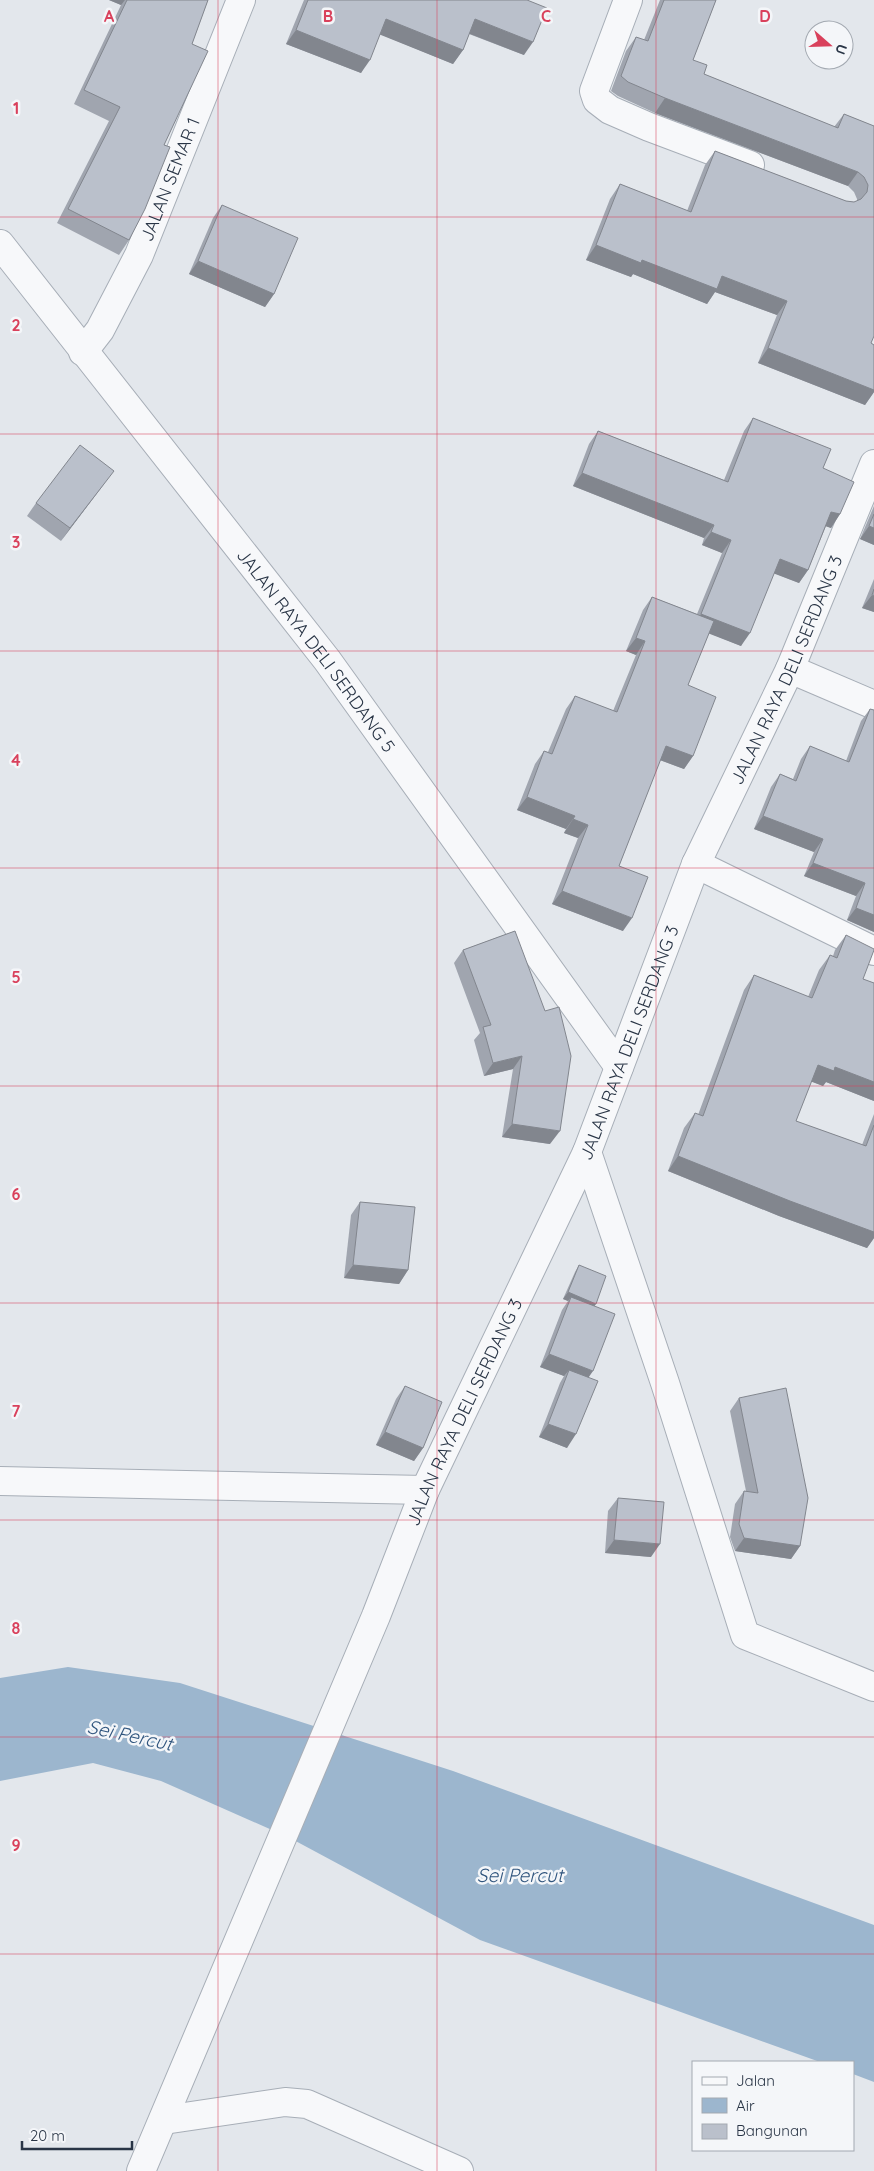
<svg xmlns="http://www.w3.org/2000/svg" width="874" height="2171" viewBox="0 0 874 2171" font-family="Quicksand,sans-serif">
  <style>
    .water { fill: #9cb6ce }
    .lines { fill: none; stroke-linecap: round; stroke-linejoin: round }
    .minor-casing { stroke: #a7aeb7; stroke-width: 30 }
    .tertiary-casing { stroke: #a7aeb7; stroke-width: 30 }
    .minor { stroke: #f7f8fa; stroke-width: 28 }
    .tertiary { stroke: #f7f8fa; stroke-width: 28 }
    .wall { fill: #a0a5af }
    .shaded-wall { fill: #82868e }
    .building { fill: #bac0cb; stroke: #82868e }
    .grid { fill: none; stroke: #d9415c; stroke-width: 1; stroke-opacity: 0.55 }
    .labels { text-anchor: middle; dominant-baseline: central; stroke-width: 5; stroke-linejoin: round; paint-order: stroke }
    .street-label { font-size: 18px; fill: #293546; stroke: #f4f6f9 }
    .water-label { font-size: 19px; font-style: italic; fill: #30557e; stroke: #f4f6f9 }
    .grid-label { font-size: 16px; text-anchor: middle; font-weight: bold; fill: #d9415c; stroke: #f4f6f9; stroke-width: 5; stroke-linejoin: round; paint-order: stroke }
  </style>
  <rect width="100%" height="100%" fill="#e3e7ec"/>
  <!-- water -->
  <polygon class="water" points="68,1667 180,1683 453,1771 874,1925 874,2082 853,2074 853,2062 820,2062 480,1940 290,1838 161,1781 93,1763 0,1781 0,1678"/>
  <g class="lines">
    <defs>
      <g id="minor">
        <polyline points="628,0 594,91 597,100 610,110 649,127 750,165"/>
        <path id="s1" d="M83 352 100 330 139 255 241 0"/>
        <polyline points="790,669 874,705"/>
        <polyline points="587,1152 665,1383 745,1635 874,1687"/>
        <polyline points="0,1481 425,1490"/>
        <polyline points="164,2120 285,2102 307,2104 459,2171"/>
      </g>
      <g id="tertiary">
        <path id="s2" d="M0 244 327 660 619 1067"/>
        <polyline points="696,864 874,951"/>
        <path id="s3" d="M141 2171 376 1616 425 1490 587 1152 696 864 790 669 874 464"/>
      </g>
    </defs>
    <!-- minor casing -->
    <use href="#minor" class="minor-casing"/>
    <!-- tertiary casing -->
    <use href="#tertiary" class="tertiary-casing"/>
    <!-- minor -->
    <use href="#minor" class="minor"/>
    <!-- tertiary -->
    <use href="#tertiary" class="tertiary"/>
  </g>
  <!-- wall -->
  <g class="wall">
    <polygon points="109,0 208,0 192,44 164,145 129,240 119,255 57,223 109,121 74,104 121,5"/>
    <polygon points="304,0 527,0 524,55 469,34 463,50 453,64 380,34 361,73 286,44"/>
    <polygon points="660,0 716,0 693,60 704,74 834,127 844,114 874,126 871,343 874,345 874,392 865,405 758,363 777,315 715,292 707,304 633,274 631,277 586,260 610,199 620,184 687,211 705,165 715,151 846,201 854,202 857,201 857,199 854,192 848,186 655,113 618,96 611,91 626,51 636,37 644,40"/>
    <polygon points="222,205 274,294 265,307 189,274 213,218"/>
    <polygon points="753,418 823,468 840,514 831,528 826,526 808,570 799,583 774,573 741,646 709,633 688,685 693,756 684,769 660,760 619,866 623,931 552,904 578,838 564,833 566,829 517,810 535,764 544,751 548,752 566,709 575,696 613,711 636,655 626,651 643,610 652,597 697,614 722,553 702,545 704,538 573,486 589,444 598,431 724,480 744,431"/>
    <polygon points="104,484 61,541 27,516 36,503"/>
    <polygon points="874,506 874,545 860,539"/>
    <polygon points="874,579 874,612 862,608"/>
    <polygon points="870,709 874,932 847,920 856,896 804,876 814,852 754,829 771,787 780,774 793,779 801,759 810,746 846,761 861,721"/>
    <polygon points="515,931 550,1144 502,1137 513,1069 484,1076 474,1040 480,1033 454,963 463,950"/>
    <polygon points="846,935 863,979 874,983 874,1101 826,1082 823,1086 811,1081 796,1121 862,1145 874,1114 874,1238 867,1248 779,1216 668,1171 684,1128 695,1113 698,1115 744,990 754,975 808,997 819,970 830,955 833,956 835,950"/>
    <polygon points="360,1202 408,1270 399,1284 344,1278 351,1215"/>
    <polygon points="579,1265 594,1306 588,1377 567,1448 539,1437 560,1383 564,1376 540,1367 562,1310 568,1301 563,1299 575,1272"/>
    <polygon points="405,1386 423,1448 414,1461 376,1445 396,1399"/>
    <polygon points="739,1398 800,1546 791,1559 735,1551 730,1537 735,1504 744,1491 746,1491 730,1411"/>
    <polygon points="618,1498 651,1557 605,1553 608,1511"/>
  </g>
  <!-- shaded-wall -->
  <g class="shaded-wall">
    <polygon points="109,0 125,0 121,5"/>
    <polygon points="386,19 463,50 453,64 376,33"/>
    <polygon points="475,19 533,42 524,55 465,32"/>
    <polygon points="296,30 370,60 361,73 286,44"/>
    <polygon points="665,98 858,172 848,186 655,113"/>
    <polygon points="596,245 642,260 722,276 787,301 777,315 715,292 707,304 633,274 631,277 586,260"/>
    <polygon points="198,261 274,294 265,307 189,274"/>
    <polygon points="768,348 874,390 874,392 865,405 758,363"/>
    <polygon points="114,471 104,484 61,541 70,528"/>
    <polygon points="582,473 714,525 704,538 573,486"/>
    <polygon points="831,512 840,514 831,528 822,525"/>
    <polygon points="869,526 874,528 874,545 860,539"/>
    <polygon points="711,532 731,540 722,553 702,545"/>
    <polygon points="780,559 808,570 799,583 770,572"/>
    <polygon points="872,595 874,596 874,612 862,608"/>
    <polygon points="701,614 750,633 741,646 692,627"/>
    <polygon points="636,638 645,641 636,655 626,651"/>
    <polygon points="666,746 693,756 684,769 657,759"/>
    <polygon points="527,797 575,816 566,829 517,810"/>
    <polygon points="763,816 823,839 814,852 754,829"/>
    <polygon points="573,819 588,825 578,838 564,833"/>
    <polygon points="813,863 865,883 856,896 804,876"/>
    <polygon points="562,891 632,918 623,931 552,904"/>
    <polygon points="856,908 874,915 874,932 847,920"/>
    <polygon points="522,1056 513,1069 484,1076 493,1063"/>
    <polygon points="818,1065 835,1067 874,1082 874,1101 826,1082 823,1086 807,1080"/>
    <polygon points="512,1124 560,1131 550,1144 502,1137"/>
    <polygon points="678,1156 874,1232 874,1238 867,1248 779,1216 668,1171"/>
    <polygon points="353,1265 408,1270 399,1284 344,1278"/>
    <polygon points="568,1292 596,1304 591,1311 571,1297 568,1301 563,1299"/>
    <polygon points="549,1354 593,1371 584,1384 569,1370 564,1376 540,1367"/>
    <polygon points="548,1424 576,1434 567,1448 539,1437"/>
    <polygon points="385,1432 423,1448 414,1461 376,1445"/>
    <polygon points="744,1538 800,1546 791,1559 735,1551"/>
    <polygon points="614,1540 660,1544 651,1557 605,1553"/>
  </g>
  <!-- building -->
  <g class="building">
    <polygon points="127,0 208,0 192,44 208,51 164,145 170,147 145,209 129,240 68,209 120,107 84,90"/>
    <polygon points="308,0 527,0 547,8 533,42 475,19 463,50 386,19 370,60 296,30"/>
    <polygon points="664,0 716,0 693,60 707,65 704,74 838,128 844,114 874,126 874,336 871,343 874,345 874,390 768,348 787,301 722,276 717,289 642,260 641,263 596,245 620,184 691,212 715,151 846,201 854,202 861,199 867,192 868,185 864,177 858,172 665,98 628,82 621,76 636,37 648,41"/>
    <polygon points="222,205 298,238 274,294 198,261"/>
    <polygon points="753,418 831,449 823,468 854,482 840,514 831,512 808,570 780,559 750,633 701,614 731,540 711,532 714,525 582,473 598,431 728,482"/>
    <polygon points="80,445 114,471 70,528 36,503"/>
    <polygon points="874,514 874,528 869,526"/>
    <polygon points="874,589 874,596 872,595"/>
    <polygon points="652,597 714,621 688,685 716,697 693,756 666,746 619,866 648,877 632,918 562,891 588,825 573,819 575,816 527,797 544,751 552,754 575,696 617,712 645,641 636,638"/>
    <polygon points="870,709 874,710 874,915 856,908 865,883 813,863 823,839 763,816 780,774 796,781 810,746 849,762"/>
    <polygon points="515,931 545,1011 559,1007 571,1056 560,1131 512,1124 522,1056 493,1063 483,1027 491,1025 463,950"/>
    <polygon points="846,935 874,949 874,950 863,979 874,983 874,1082 835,1067 834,1071 818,1065 796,1121 866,1146 874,1125 874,1232 790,1201 678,1156 695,1113 703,1116 754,975 812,998 830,955 837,958"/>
    <polygon points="360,1202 415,1207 408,1270 353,1265"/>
    <polygon points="579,1265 606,1276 596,1304 568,1292"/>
    <polygon points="571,1297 615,1314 593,1371 549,1354"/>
    <polygon points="569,1370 598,1381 576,1434 548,1424"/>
    <polygon points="405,1386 442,1402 423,1448 385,1432"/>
    <polygon points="786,1388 808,1498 800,1546 744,1538 739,1524 744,1491 758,1493 739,1398"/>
    <polygon points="618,1498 664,1502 660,1544 614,1540"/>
  </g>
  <!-- grid -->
  <path class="grid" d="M218 0V2171M437 0V2171M656 0V2171M0 217H874M0 434H874M0 651H874M0 868H874M0 1086H874M0 1303H874M0 1520H874M0 1737H874M0 1954H874"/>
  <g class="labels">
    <!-- street labels -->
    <g class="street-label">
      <text stroke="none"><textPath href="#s1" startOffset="194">JALAN SEMAR 1</textPath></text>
      <text stroke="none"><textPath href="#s2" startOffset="515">JALAN RAYA DELI SERDANG 5</textPath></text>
      <text stroke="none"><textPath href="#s3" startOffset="1635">JALAN RAYA DELI SERDANG 3</textPath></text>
      <text stroke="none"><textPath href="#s3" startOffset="1230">JALAN RAYA DELI SERDANG 3</textPath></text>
      <text stroke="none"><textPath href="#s3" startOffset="825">JALAN RAYA DELI SERDANG 3</textPath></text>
    </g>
    <!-- water labels -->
    <g class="water-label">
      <text transform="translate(130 1735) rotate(12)">Sei Percut</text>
      <text x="520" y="1875">Sei Percut</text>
    </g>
  </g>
  <g class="grid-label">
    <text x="109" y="22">A</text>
    <text x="328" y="22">B</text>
    <text x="546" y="22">C</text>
    <text x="765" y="22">D</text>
    <text x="16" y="114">1</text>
    <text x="16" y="331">2</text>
    <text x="16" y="548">3</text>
    <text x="16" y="766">4</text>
    <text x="16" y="983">5</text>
    <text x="16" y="1200">6</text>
    <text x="16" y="1417">7</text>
    <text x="16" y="1634">8</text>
    <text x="16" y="1851">9</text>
  </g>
  <!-- legend -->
  <rect x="692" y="2061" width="162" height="90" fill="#f4f6f9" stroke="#a3a9b1"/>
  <rect x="702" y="2077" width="25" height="8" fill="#f7f8fa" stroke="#a3a9b1"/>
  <text x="736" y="2086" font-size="15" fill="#293546">Jalan</text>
  <rect x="702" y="2098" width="25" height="15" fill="#9cb6ce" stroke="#a3a9b1"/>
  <text x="736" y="2111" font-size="15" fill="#293546">Air</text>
  <rect x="702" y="2124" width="25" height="15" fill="#bac0cb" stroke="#a3a9b1"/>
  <text x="736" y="2136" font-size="15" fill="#293546">Bangunan</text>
  <!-- north arrow -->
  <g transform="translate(829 45) rotate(110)"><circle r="24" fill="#f4f6f9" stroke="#a3a9b1"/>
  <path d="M0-4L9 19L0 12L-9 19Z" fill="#d9415c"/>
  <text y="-8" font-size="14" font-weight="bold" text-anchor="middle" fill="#293546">U</text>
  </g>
  <!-- scale -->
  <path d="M22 2141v8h110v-8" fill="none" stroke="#293546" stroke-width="2.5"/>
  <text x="30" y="2141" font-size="15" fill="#293546" stroke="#f4f6f9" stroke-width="4" paint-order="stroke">20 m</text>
</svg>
